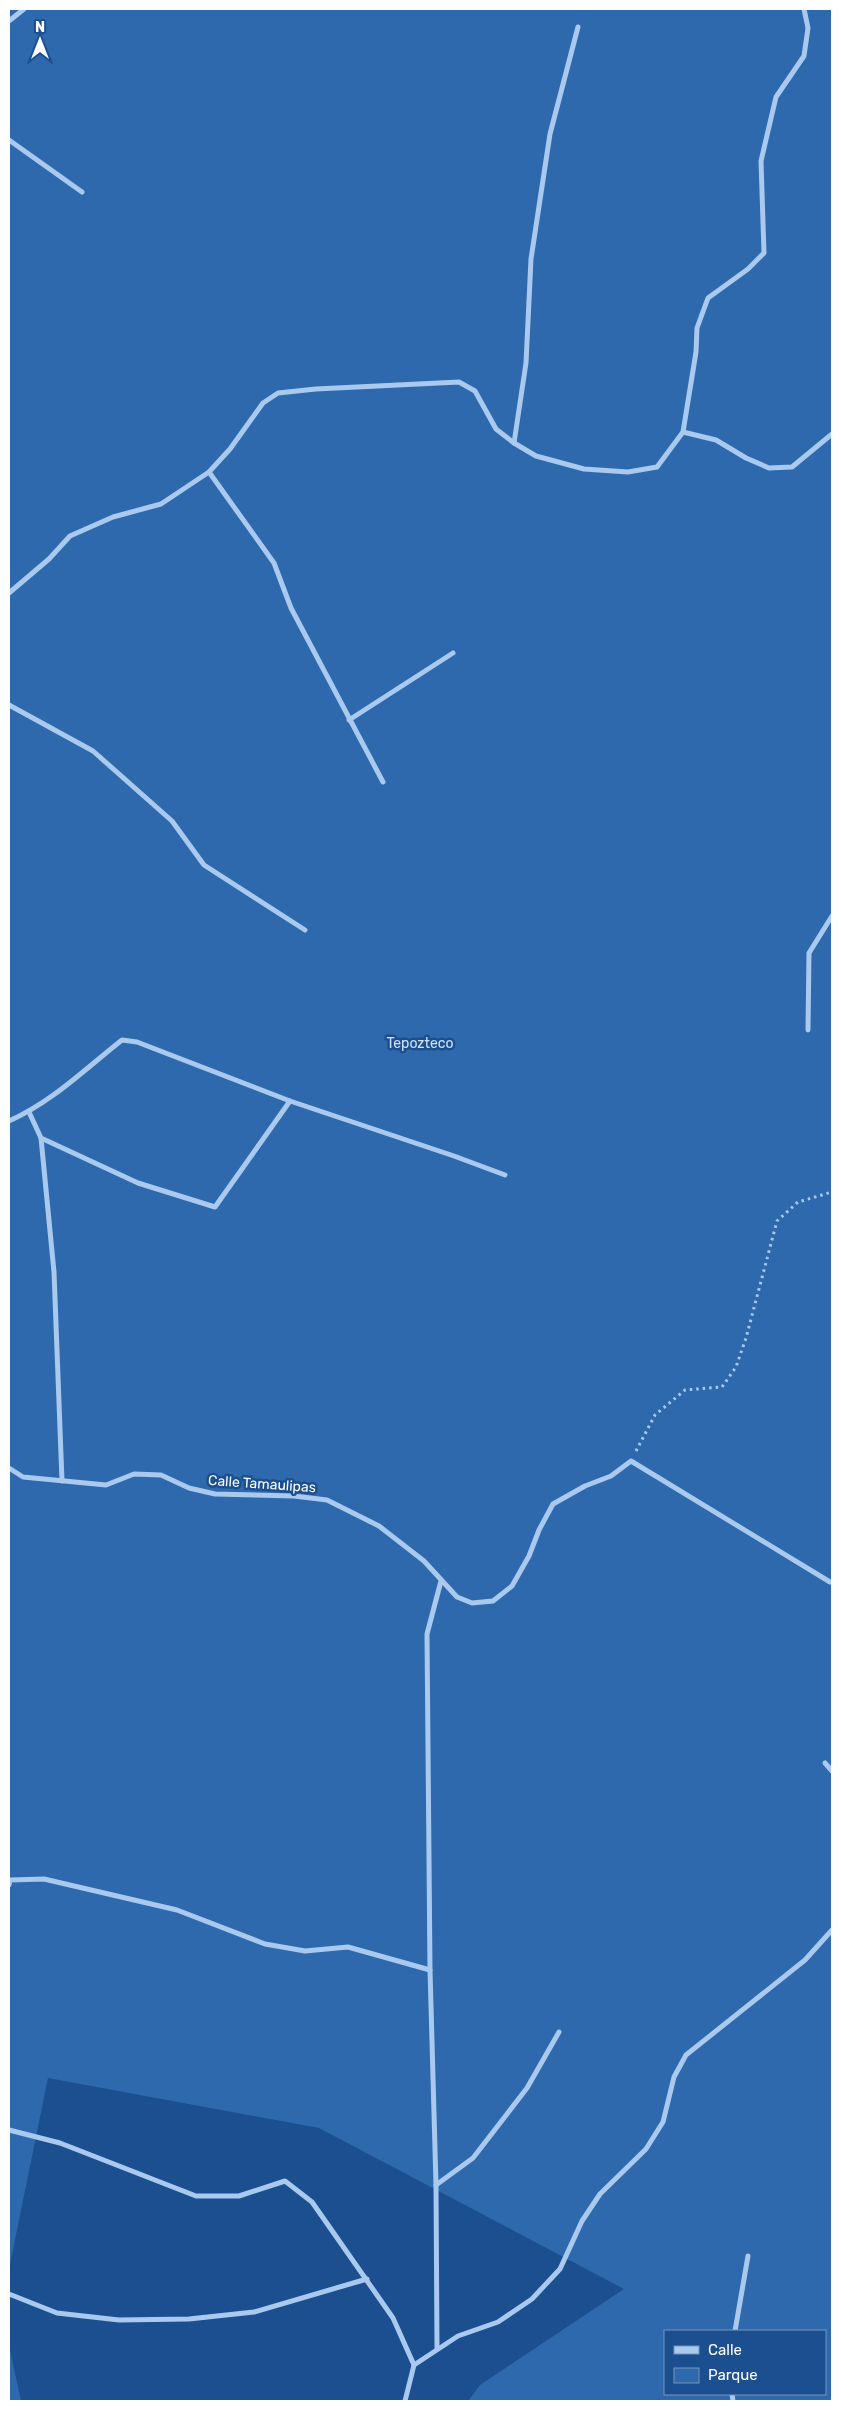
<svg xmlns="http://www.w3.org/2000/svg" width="841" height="2410" viewBox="0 0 841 2410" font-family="Rubik,sans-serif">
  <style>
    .green { fill: #2e69ad; fill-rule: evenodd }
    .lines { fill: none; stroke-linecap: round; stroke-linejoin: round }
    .path { stroke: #a9c9ee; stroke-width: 3; stroke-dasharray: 2.5 4; stroke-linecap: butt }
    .minor { stroke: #a9c9ee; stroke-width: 5 }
    .labels { text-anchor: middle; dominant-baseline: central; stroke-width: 5; stroke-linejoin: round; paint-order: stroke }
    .park-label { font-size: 14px; fill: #cfe3fa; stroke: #1b4f8f }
    .street-label { font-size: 14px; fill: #fff; stroke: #1b4f8f }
  </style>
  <rect width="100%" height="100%" fill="#1b4f8f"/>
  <!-- green -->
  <g class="green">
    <path d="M9 9H832V2401H468L480 2385 624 2289 319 2128 48 2078 9 2269ZM665 2331H825V2394H665Z"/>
    <polygon points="9,2345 21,2401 9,2401"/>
  </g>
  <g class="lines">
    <!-- path -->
    <polyline class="path" points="636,1451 655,1415 685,1390 722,1387 736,1367 746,1338 777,1221 798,1202 832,1192"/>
    <!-- minor -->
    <g class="minor">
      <polyline points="9,21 24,9"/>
      <polyline points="9,140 82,192"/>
      <polyline points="683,432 716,440 746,458 769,468 792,467 832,434"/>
      <polyline points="514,443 526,363 531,259 550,134 578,27"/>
      <polyline points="209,472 274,563 291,608 383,782"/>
      <polyline points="9,593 49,559 70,536 113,517 161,504 209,472 230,449 263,403 278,393 316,389 459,382 475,391 496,429 514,443 536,456 584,469 628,472 657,467 683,432 696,352 697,328 708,298 748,269 764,253 761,161 776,97 804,56 808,28 804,9"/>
      <polyline points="9,705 93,751 172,821 204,865 305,930"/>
      <polyline points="349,720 453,653"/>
      <polyline points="808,1030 809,953 832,916"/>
      <polyline points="29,1112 41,1138 138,1183 215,1207 290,1101"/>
      <path d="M9 1121C52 1102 85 1069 122 1040L137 1042 290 1101 454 1156 505 1175"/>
      <polyline points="41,1138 54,1272 62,1481"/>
      <polyline points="9,1468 23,1477 106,1485 134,1474 161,1475 189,1488 215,1494 294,1496 327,1500 379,1526 424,1561 457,1597 472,1603 493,1601 512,1586 529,1556 539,1530 553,1504 585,1486 611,1476 631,1461 830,1582"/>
      <polyline points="825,1763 832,1771"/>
      <polyline points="9,1885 10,1880 44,1879 177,1910 265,1944 305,1951 348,1947 430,1970"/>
      <polyline points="9,2130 60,2143 196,2196 239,2196 285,2181 312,2202 393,2318 414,2365 405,2401"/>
      <polyline points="436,2185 473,2158 527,2088 559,2032"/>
      <polyline points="9,2294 57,2313 119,2320 189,2319 254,2312 367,2279"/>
      <polyline points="735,2331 748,2256"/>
      <polyline points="437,2348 436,2185 430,1970 427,1634 441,1581"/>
      <polyline points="414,2365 458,2336 498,2322 532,2299 560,2269 582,2221 600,2194 646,2149 663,2122 674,2077 686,2055 805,1960 832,1930"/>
      <polyline points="732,2394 733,2401"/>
    </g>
  </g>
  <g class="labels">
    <!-- park labels -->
    <g class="park-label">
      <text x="420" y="1043">Tepozteco</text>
    </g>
    <!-- street labels -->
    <g class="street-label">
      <text transform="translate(262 1484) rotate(4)">Calle Tamaulipas</text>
    </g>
  </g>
  <!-- border -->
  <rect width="841" height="2410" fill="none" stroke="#ffffff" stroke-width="20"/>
  <!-- legend -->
  <rect x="664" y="2330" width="162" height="65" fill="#1b4f8f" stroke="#7695bc"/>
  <rect x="674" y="2346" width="25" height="8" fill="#a9c9ee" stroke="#7695bc"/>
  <text x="708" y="2355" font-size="15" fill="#ffffff">Calle</text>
  <rect x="674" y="2368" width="25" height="15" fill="#2e69ad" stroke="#7695bc"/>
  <text x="708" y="2380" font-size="15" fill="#ffffff">Parque</text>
  <!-- north arrow -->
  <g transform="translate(40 40)" stroke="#1b4f8f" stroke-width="4" paint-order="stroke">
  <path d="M0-4L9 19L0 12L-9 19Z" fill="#ffffff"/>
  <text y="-8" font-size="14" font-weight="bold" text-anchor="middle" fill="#ffffff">N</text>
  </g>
</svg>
